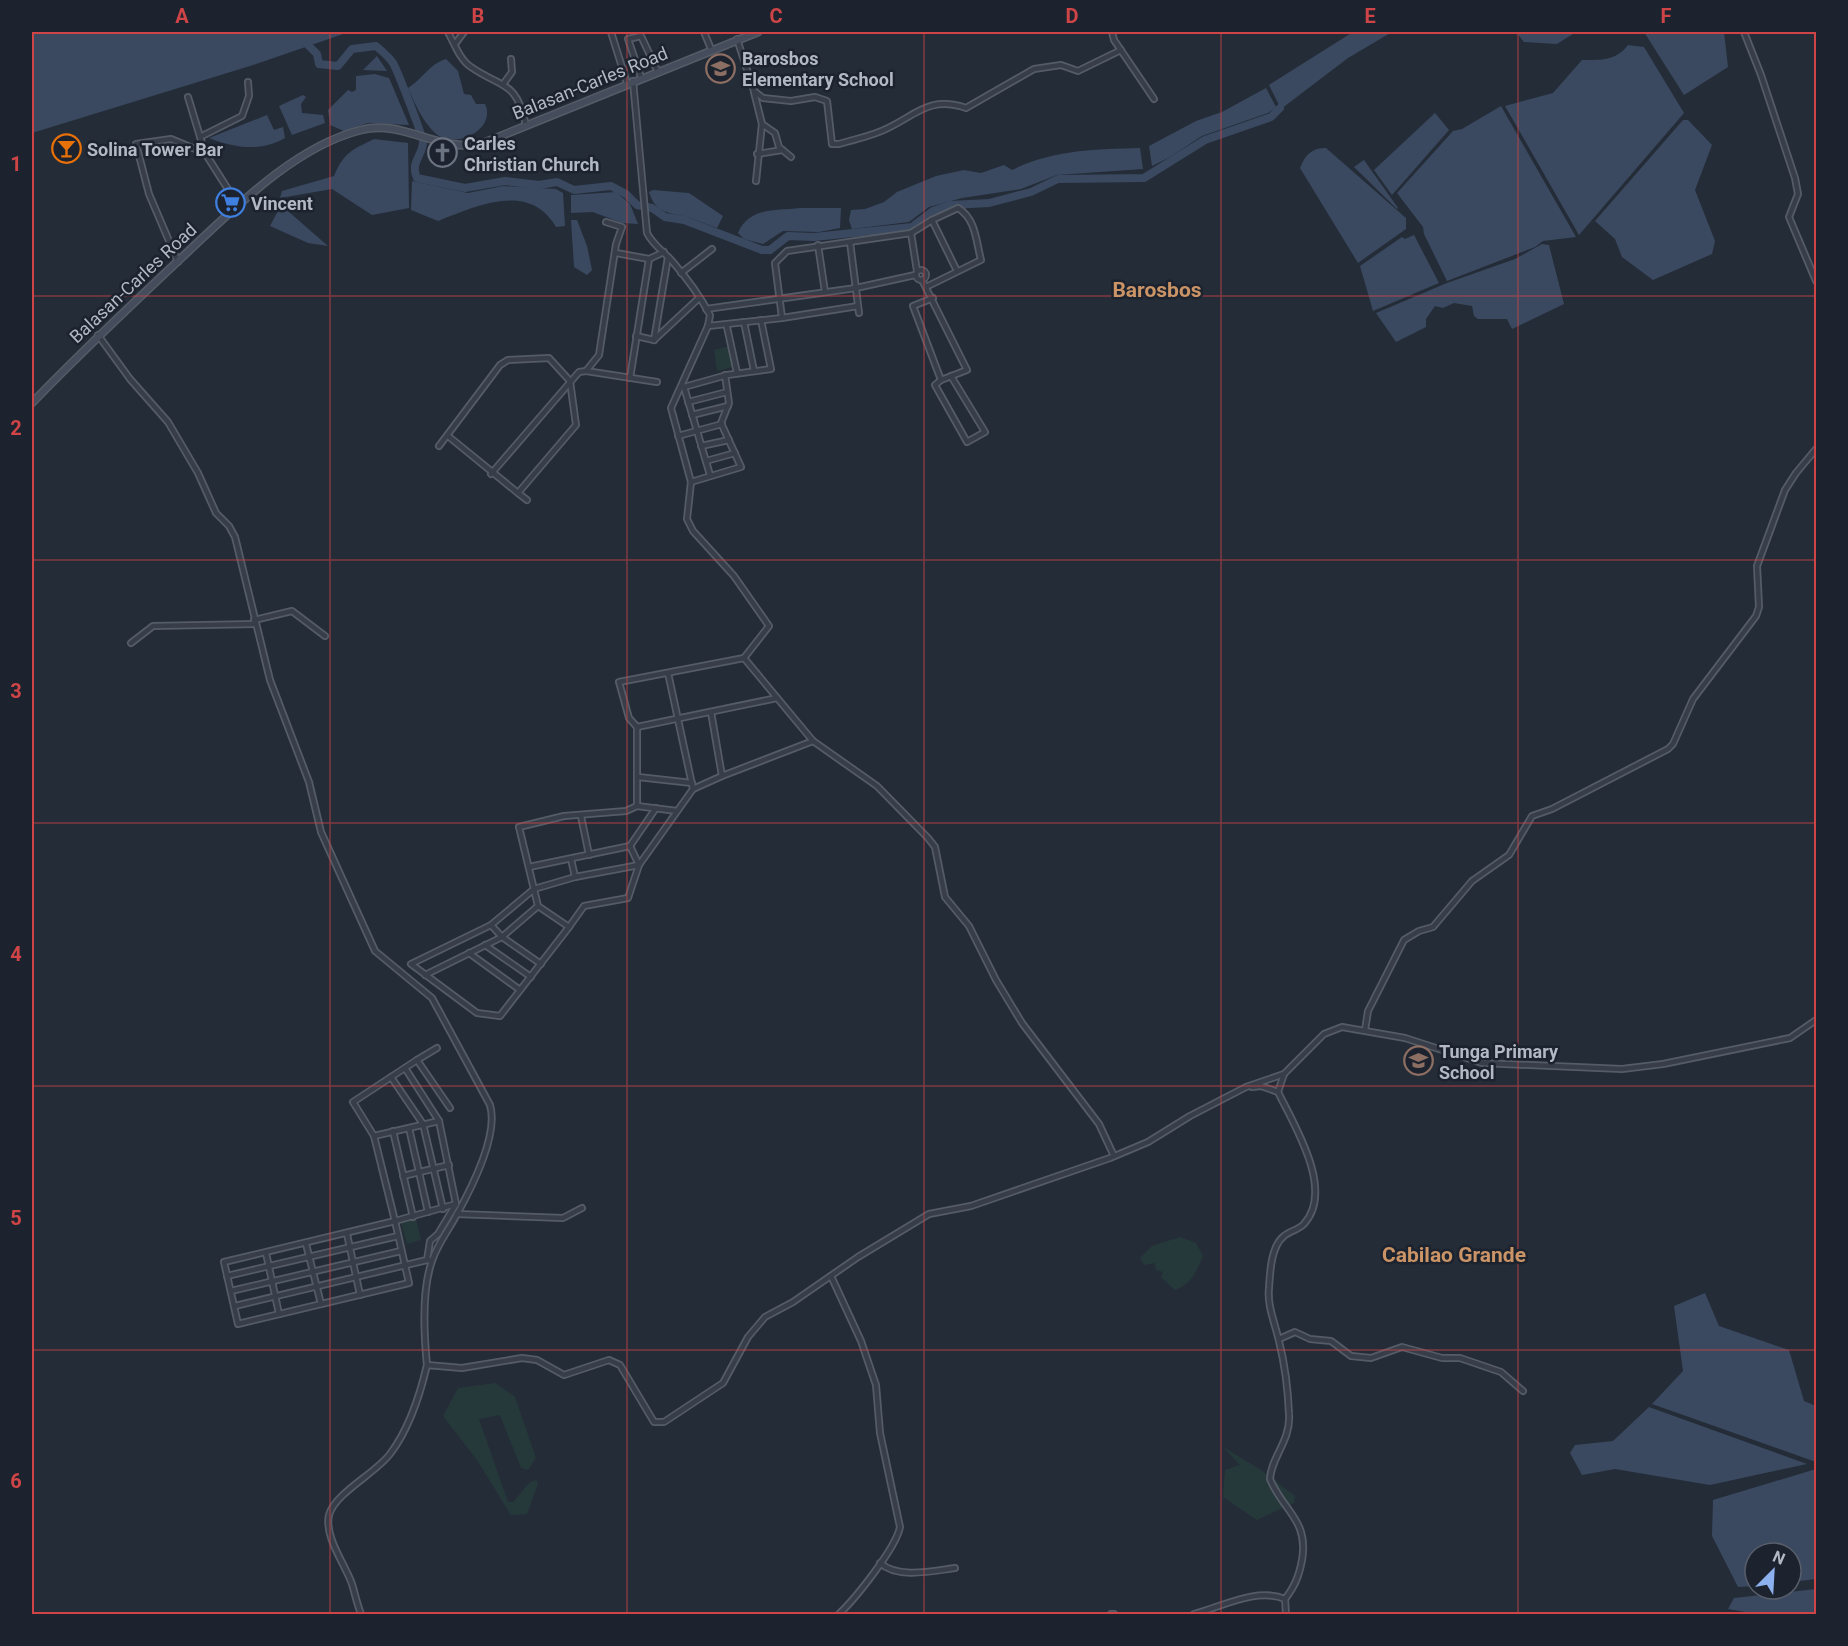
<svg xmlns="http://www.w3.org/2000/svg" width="1848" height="1646" viewBox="0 0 1848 1646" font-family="Roboto,sans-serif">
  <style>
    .green { fill: #26393a }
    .water { fill: #3a4960 }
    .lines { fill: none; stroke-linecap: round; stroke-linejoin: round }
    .river { stroke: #3a4960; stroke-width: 8 }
    .street-casing { stroke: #555c67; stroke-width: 8 }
    .secondary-casing { stroke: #555c67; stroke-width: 9 }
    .street { stroke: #373e49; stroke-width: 4.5 }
    .secondary { stroke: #454d5c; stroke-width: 6 }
    .grid { fill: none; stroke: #cf4547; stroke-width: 1.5; stroke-opacity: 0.55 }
    .labels { text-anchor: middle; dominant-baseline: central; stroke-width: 5; stroke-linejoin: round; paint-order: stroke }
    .poi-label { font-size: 18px; font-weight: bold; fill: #b2b9c5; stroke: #1c232e; text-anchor: start }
    .street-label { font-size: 18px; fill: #b2b9c5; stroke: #1c232e }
    .quarter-label { font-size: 21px; font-weight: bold; fill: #cb9467; stroke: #1c232e }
    .neatline { fill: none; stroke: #cf4547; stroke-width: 2 }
    .grid-label { font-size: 20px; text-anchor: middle; font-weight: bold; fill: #cf4547 }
  </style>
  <rect width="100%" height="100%" fill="#242c38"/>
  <!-- green -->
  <g class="green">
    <polygon points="729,346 733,367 717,371 714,350"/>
    <polygon points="416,1219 421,1240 407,1244 401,1223"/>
    <path d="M1180 1237 1196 1243 1203 1256C1196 1271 1192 1284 1175 1290L1161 1277 1163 1272 1156 1270 1155 1263 1144 1265 1140 1258 1152 1246Z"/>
    <polygon points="495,1383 515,1397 536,1458 528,1470 521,1468 500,1415 479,1419 508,1502 513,1502 530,1482 536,1480 538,1484 527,1514 511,1515 477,1460 443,1416 458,1388"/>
    <polygon points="1223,1447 1258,1468 1295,1496 1294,1503 1257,1520 1223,1497 1225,1470 1240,1465"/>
  </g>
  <!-- water -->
  <g class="water">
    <polygon points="32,32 349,32 250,66 32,133"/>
    <polygon points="1353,32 1392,32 1348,58 1281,109 1269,85"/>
    <polygon points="1516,32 1576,32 1557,44 1524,42"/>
    <polygon points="1644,32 1724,32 1728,67 1684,95"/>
    <path d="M1628 45 1644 47 1684 113 1579 235 1505 106 1553 93 1582 60C1601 60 1616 61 1628 45Z"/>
    <polygon points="377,56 387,71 363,70"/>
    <path d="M446 59 458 71 464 94 471 95 476 104H485C497 129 455 151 435 133 423 122 415 104 408 88 425 77 428 65 446 59Z"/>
    <polygon points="375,74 389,78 409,125 368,123 344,131 330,125 328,110 348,90 352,92 356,90 356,76"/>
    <polygon points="1266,88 1276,107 1268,113 1202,136 1170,157 1152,166 1149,146 1196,121 1222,112"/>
    <polygon points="303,95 306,97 301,104 302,113 323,115 325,123 292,135 279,106"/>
    <polygon points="1501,106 1576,237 1543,241 1535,247 1447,281 1424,234 1423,227 1397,193 1453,131 1462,129"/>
    <polygon points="1435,113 1449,130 1392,195 1374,170"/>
    <path d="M267 115 274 130 283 127 285 138C261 152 234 148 209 138Z"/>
    <polygon points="1683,120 1688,120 1712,145 1695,190 1715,241 1712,254 1653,280 1622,257 1615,239 1595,221"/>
    <path d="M374 139 408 143 409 208 372 215 332 189 280 198 282 191 334 176C344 152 352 150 374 139Z"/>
    <path d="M1140 148 1143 169 1057 175 1021 189 962 198 929 207 909 222 852 229 849 220 851 210 865 209 884 202 897 192 936 176 964 170 981 173 1004 165 1012 170C1052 150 1096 149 1140 148Z"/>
    <path d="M1326 148 1406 218V229L1358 263 1300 168C1305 155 1311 148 1326 148Z"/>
    <polygon points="1364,160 1398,208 1397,209 1354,167"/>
    <path d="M412 181 468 193 503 186 556 189 563 193 565 226 556 227C529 181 477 206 438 221L411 210Z"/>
    <path d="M653 190 689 193 723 216 717 228C708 225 699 221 690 218 670 212 656 215 649 192Z"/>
    <polygon points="616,192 630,204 638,224 622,223 593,212 571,213 571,195"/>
    <polygon points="281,205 328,246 308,243 270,226"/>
    <path d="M800 208H841L840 228 819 232 783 231 763 244 744 239 738 233C749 207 775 211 800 208Z"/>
    <polygon points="571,220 577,220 587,246 592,270 587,275 574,267"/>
    <polygon points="1414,235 1439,283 1373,311 1360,266 1402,237 1405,239"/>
    <polygon points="1542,244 1549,245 1564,304 1512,329 1507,319 1478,319 1474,316 1472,306 1454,303 1443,308 1435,306 1426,319 1426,327 1396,342 1376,313 1447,283 1515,259"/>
    <polygon points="1705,1293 1719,1326 1789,1350 1804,1401 1816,1406 1816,1462 1652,1404 1683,1371 1674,1306"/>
    <polygon points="1649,1407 1807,1464 1710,1485 1615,1469 1582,1475 1570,1453 1575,1445 1613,1441"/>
    <polygon points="1816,1469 1816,1579 1791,1582 1791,1553 1755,1553 1755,1586 1738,1587 1712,1536 1713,1500"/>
    <polygon points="1816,1589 1816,1614 1757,1614 1728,1609 1734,1598"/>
  </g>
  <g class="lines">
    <!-- river -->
    <path class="river" d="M308 45 317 54 319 64 338 66 352 49 376 46C382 51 389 57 393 63 397 70 424 138 423 143 422 156 410 163 417 178L465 188 505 181 539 185 557 182 574 190 611 186 626 194 637 205 652 208 665 217 684 220 762 250H770L788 236 814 237 912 227 933 211 950 205 989 203 1031 192 1058 179 1144 178 1205 140 1271 117 1280 108"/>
    <defs>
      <g id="street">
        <path d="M448 32C454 43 460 60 471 67 503 89 516 80 526 125"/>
        <polyline points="611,32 627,83"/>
        <polyline points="704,32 711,49"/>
        <polyline points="1112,32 1114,40 1154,99"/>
        <polyline points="1744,32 1761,75 1795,178 1798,194 1789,217 1816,281"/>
        <path d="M737 39 754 91 763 98 791 101 815 97 827 101 832 144H839C855 139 873 136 888 128 917 114 930 96 966 108L1034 69 1061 65 1078 71 1121 50"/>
        <polyline points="455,44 464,32"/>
        <polyline points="641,77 628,39 641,36 657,70"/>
        <path d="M633 81 647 233C653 245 663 251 672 261 686 277 700 296 710 315L708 326 671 408 691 482 687 519 693 531 734 576 769 626 744 658"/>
        <polyline points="504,83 512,72 511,59"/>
        <polyline points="754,92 762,124 756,181"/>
        <polyline points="188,97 205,153"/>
        <polyline points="762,124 775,133 779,147 791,157"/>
        <polyline points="200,137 242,116 249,96 248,82"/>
        <polyline points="757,154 782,150"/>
        <polyline points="606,222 622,227 616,244 599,355 586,371 657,382"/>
        <polyline points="911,233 917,271"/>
        <polyline points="850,242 859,313"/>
        <polyline points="818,245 825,292"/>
        <polyline points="616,253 649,259 664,252"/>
        <polyline points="178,262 149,194 136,144 171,139 205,153 238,205"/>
        <circle cx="921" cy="275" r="5"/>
        <polyline points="681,273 712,249"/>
        <polyline points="922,280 967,370 941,380 913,306 933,298"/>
        <path d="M926 287 981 260C976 241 976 219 958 208L932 220"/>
        <polyline points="858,306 782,318 775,263 787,251 911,233 932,220 957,271"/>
        <polyline points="706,309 856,288 915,275"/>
        <polyline points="744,322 754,371"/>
        <polyline points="708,326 782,318"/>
        <polyline points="727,327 737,373"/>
        <path d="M98 335 130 379 168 422 198 473 216 513 229 526 235 537 270 680 309 782 321 832 375 951 432 998 490 1105C499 1135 471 1189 456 1216 448 1231 437 1245 432 1261 422 1289 424 1335 427 1365"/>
        <polyline points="636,336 654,340"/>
        <polyline points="654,340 668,257"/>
        <polyline points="654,340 699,298"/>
        <polyline points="630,378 649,259"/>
        <polyline points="941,380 935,385 967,442 985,432 951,376"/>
        <polyline points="688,402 727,392"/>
        <polyline points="692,415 728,406"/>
        <polyline points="448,436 518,493"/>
        <polyline points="678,436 722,424"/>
        <polyline points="439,446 500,365 508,360 549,358 570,381 576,425 518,493 527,500"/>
        <polyline points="701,446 729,440"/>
        <polyline points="706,461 735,453"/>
        <polyline points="491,474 579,372 586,371"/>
        <polyline points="710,475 684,387 727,375 771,369 761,320"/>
        <polyline points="691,482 741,467 721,423 729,403 725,375"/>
        <polyline points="254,620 292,611 325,636"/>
        <polyline points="131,643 153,626 255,624"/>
        <polyline points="668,673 693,789"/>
        <polyline points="777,698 637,727 629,718 619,682 744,658 813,741 877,786 928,838 935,847 945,897 969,926 996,980 1022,1023 1099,1124 1114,1156"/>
        <polyline points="711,712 722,776 813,741"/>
        <polyline points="638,777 692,783"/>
        <polyline points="637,806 637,727"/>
        <polyline points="677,811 637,806 626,811 564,816 519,827 538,906 569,927 500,1016 477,1013 411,964 491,925 534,889 575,877 639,865 693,789 722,776"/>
        <polyline points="581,816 589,855"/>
        <polyline points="571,859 575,877"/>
        <polyline points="529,867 630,846 656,808"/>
        <polyline points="491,925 502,937 541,964"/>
        <polyline points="569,927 584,906 628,898 639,865 630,846"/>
        <polyline points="485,945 531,977"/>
        <polyline points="469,953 520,990"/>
        <polyline points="425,975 502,937 538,906"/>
        <polyline points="1365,1030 1368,1011 1404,940 1419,931 1433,927 1472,881 1509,855 1532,816 1552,809 1668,749 1673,744 1693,699 1756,616 1759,607 1757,566 1785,490 1796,473 1816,449"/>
        <polyline points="417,1060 437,1048"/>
        <polyline points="405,1068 439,1121"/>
        <polyline points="391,1077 423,1124 443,1209"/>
        <polyline points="1252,1087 1261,1086 1278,1092"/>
        <polygon points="439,1121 456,1204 395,1221 374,1136"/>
        <polyline points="409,1128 428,1212"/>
        <polyline points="393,1131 413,1217"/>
        <polyline points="374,1136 353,1102 417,1060 450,1108"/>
        <polyline points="403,1176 449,1165"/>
        <polyline points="457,1214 563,1218 582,1208"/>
        <polygon points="395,1221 409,1283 238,1324 224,1262"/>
        <polyline points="347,1234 360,1295"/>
        <polyline points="306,1244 321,1304"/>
        <polyline points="266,1253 279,1314"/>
        <polyline points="429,1260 427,1260 430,1241 438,1234 456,1204"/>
        <polyline points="227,1276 398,1236"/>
        <path d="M831 1276 861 1341 876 1385 880 1433 900 1527C896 1548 855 1599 839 1614"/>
        <polyline points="231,1291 401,1251"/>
        <polyline points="235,1306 427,1260"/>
        <polyline points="1279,1339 1295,1332 1310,1339 1331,1341 1351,1356 1371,1358 1402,1347 1442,1358 1460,1358 1501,1372 1523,1391"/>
        <path d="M880 1563C898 1579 932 1571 955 1568"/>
        <path d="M361 1614C357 1604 355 1594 352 1584 345 1564 324 1537 329 1515 335 1493 376 1473 390 1454 409 1429 420 1395 427 1365L462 1368 522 1358 537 1360 564 1375 609 1360 620 1365 654 1422H664L723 1383 748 1337 765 1317 793 1302 858 1257 929 1214 971 1206 1110 1158 1148 1142 1190 1116 1246 1087 1284 1074"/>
        <polyline points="1111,1614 1114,1614"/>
        <path d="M1194 1614C1221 1607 1257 1587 1285 1599"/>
        <path d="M1286 1614 1285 1599C1295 1586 1299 1576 1302 1560 1309 1520 1283 1511 1270 1479 1271 1457 1291 1441 1289 1414 1288 1389 1285 1365 1279 1341 1275 1323 1267 1306 1269 1288 1270 1272 1271 1246 1284 1236 1290 1231 1298 1230 1304 1224 1335 1190 1294 1125 1278 1092L1284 1074 1324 1034 1342 1027 1405 1038 1482 1063 1622 1069 1663 1064 1790 1038 1816 1020"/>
      </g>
      <path id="secondary" d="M32 403C79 354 128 308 178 261 229 214 292 147 361 130 403 119 436 152 481 144L758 32"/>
    </defs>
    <!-- street casing -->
    <use href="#street" class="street-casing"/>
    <!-- secondary casing -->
    <use href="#secondary" class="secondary-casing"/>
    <!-- street -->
    <use href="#street" class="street"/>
    <!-- secondary -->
    <use href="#secondary" class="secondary"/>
  </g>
  <!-- grid -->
  <path class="grid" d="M330 32V1614M627 32V1614M924 32V1614M1221 32V1614M1518 32V1614M32 296H1816M32 560H1816M32 823H1816M32 1086H1816M32 1350H1816"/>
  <!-- icons -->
  <defs>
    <symbol id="school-ring" viewBox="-11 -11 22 22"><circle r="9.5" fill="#1c232e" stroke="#8d6e63" stroke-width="1.5"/><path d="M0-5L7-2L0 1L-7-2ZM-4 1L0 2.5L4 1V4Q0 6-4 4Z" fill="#8d6e63"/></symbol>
    <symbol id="bar-ring" viewBox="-11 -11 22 22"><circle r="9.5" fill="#1c232e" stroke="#e8710a" stroke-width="1.5"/><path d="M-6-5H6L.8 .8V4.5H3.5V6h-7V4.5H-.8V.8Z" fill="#e8710a"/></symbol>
    <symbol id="church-ring" viewBox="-11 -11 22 22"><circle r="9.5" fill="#1c232e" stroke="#6b7280" stroke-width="1.5"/><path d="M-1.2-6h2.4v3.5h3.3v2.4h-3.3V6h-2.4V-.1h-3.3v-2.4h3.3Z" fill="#6b7280"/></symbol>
    <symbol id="supermarket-ring" viewBox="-11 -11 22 22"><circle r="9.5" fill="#1c232e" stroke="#3f7fe0" stroke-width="1.5"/><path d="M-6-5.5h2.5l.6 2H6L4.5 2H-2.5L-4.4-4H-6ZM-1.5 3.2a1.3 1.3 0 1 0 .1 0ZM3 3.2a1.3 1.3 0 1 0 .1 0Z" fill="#3f7fe0"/></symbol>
  </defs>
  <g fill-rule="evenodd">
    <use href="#school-ring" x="704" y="52" width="33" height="33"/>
    <use href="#bar-ring" x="50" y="132" width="33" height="33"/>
    <use href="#church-ring" x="426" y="136" width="33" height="33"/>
    <use href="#supermarket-ring" x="214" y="186" width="33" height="33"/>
    <use href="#school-ring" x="1402" y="1044" width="33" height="33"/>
  </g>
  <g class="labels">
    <!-- poi labels -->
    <g class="poi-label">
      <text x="742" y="58">Barosbos<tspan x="742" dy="21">Elementary School</tspan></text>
      <text x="464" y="143">Carles<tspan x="464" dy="21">Christian Church</tspan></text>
      <text x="87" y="149">Solina Tower Bar</text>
      <text x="251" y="203">Vincent</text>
      <text x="1439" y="1051">Tunga Primary<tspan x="1439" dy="21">School</tspan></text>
    </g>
    <!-- street labels -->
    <g class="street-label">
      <text transform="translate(590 83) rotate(-22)">Balasan-Carles Road</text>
      <text transform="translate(133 283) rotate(-43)">Balasan-Carles Road</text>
    </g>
    <!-- quarter labels -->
    <g class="quarter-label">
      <text x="1157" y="290">Barosbos</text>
      <text x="1454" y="1255">Cabilao Grande</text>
    </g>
  </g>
  <!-- border -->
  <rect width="1848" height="1646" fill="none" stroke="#1c232e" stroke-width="66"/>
  <!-- north arrow -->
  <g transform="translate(1773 1571) rotate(24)"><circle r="28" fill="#1c232e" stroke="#585f6a" stroke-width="1.5"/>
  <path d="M0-4.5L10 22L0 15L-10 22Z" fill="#8db1ef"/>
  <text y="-9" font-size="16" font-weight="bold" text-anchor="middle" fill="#b2b9c5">N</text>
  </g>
  <rect x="33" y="33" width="1782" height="1580" class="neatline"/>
  <g class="grid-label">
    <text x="182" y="23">A</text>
    <text x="478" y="23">B</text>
    <text x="776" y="23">C</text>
    <text x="1072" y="23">D</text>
    <text x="1370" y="23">E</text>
    <text x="1666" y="23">F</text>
    <text x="16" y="171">1</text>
    <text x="16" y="435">2</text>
    <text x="16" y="698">3</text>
    <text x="16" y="961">4</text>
    <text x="16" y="1225">5</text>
    <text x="16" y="1488">6</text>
  </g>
</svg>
